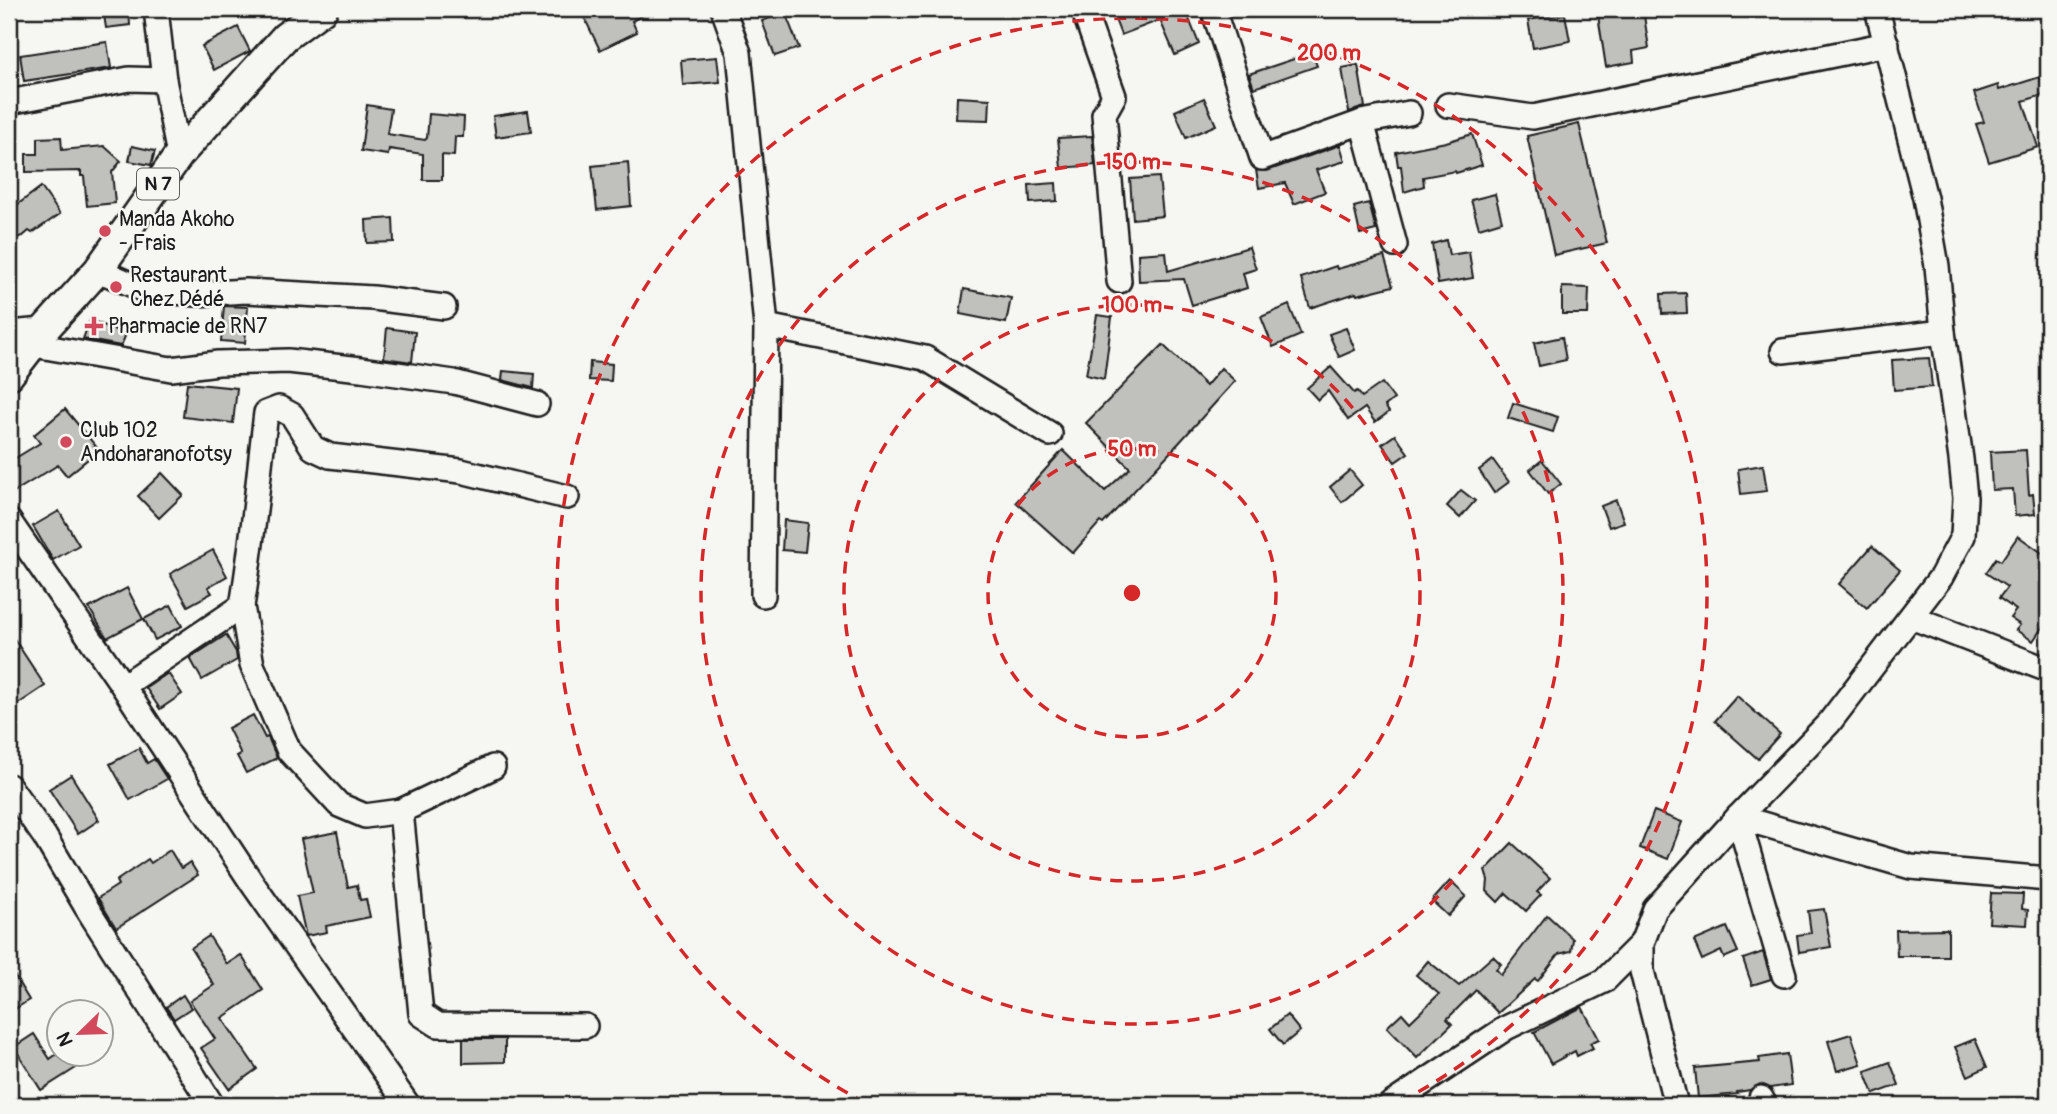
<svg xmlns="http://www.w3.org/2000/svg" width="2057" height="1114" viewBox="0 0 2057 1114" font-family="Pangolin,sans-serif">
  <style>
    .building { fill: #c0c0bd; stroke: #1c1c1c; stroke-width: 2 }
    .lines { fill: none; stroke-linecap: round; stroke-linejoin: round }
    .minor-casing { stroke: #1c1c1c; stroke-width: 28 }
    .major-casing { stroke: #1c1c1c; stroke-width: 33 }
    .minor { stroke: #f6f6f2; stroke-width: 23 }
    .major { stroke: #f6f6f2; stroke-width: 28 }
    .ring { fill: none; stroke: #d62828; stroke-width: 3.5; stroke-dasharray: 12 9 }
    .poi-dot { fill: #d1495b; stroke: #f6f6f2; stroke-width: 2.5 }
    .labels { text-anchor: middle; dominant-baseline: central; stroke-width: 5; stroke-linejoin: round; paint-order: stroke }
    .shield { fill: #f6f6f2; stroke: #5d5d5c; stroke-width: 2 }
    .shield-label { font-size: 19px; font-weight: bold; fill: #1c1c1c }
    .poi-label { font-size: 21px; fill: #1c1c1c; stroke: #f6f6f2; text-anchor: start }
    .centre { fill: #d62828; stroke: #f6f6f2; stroke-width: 3.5 }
    .ring-label { font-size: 21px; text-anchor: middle; font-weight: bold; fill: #d62828; stroke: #f6f6f2; stroke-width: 5; stroke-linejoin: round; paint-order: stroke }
  </style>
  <rect width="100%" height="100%" fill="#f6f6f2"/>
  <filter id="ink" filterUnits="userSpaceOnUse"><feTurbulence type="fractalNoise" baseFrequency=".0143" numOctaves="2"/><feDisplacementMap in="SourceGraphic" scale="14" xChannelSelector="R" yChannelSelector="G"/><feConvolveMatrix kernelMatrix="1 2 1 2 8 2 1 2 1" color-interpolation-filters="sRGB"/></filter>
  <g filter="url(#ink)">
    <!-- building -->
    <g class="building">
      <polygon points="103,9 129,9 130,25 106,28"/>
      <polygon points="590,9 654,9 632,21 637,32 600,50 582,13"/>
      <polygon points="1111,9 1185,9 1199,44 1175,55 1160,20 1121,35"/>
      <polygon points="1597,9 1643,9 1649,48 1633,51 1634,62 1606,67"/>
      <polygon points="785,12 799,48 775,56 762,21"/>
      <polygon points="1565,14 1570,41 1533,48 1528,20"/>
      <polygon points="238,27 250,51 214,70 202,46"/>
      <polygon points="107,42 111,68 24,81 20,55"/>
      <polygon points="1312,53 1317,66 1254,88 1249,74"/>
      <polygon points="717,57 720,82 683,85 681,60"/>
      <polygon points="1358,65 1365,107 1349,112 1342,68"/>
      <polygon points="2040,77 2046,94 2023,101 2038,147 1989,162 1976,124 1984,122 1974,93 1998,85 1999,90"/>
      <polygon points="957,97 990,99 989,120 956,119"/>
      <polygon points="1204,98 1216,125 1186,138 1175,111"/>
      <polygon points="367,105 391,109 387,134 425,140 427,138 429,114 464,117 463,137 455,137 454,156 442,155 442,180 423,180 423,154 389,149 388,155 361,151"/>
      <polygon points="528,111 531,132 496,137 493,116"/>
      <polygon points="1579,124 1607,243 1554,255 1527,136"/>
      <polygon points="1472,134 1482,165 1456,173 1455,171 1423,177 1424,186 1404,192 1401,166 1398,166 1396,152 1446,142"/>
      <polygon points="1092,136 1095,165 1061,168 1058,138"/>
      <polygon points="61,137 62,150 104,146 121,161 112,172 115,203 87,206 84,176 81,176 81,171 26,172 26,154 38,154 38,138"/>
      <polygon points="1340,145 1345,161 1316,170 1325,192 1294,204 1285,183 1259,188 1256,170 1267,171"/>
      <polygon points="132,146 155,151 151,165 129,161"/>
      <polygon points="628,162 631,206 597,210 592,166"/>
      <polygon points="1159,177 1163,216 1133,219 1130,179"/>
      <polygon points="1056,183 1057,201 1030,203 1029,185"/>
      <polygon points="41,187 60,214 32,233 29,231 23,236 9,240 9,211"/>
      <polygon points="1495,194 1502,221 1479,228 1471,200"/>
      <polygon points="1369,203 1376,230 1360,234 1354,207"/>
      <polygon points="393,218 394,242 367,243 366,220"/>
      <polygon points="1446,240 1449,255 1469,252 1473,278 1438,284 1432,244"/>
      <polygon points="1249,247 1256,269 1243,273 1247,288 1192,305 1184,279 1139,281 1138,254 1166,252 1168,271"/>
      <polygon points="1384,256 1393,286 1357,295 1356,293 1310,308 1301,278 1336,266 1337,269"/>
      <polygon points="1562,287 1589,288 1588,314 1562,314"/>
      <polygon points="964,289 1011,298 1006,323 960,314"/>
      <polygon points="1686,293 1687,313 1662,314 1661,294"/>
      <polygon points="1289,305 1301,335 1273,347 1261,317"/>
      <polygon points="224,306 248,307 245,343 221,341"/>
      <polygon points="1097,315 1112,317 1104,379 1086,375"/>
      <polygon points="90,320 126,334 121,346 83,339"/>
      <polygon points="387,328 415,332 412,362 384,358"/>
      <polygon points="1346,328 1355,350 1339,357 1329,334"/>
      <polygon points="1562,337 1566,360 1539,366 1534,343"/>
      <polygon points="1163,345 1206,386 1221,368 1235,381 1178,444 1103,524 1100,522 1073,553 1016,502 1063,450 1105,491 1130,468 1086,423"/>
      <polygon points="1929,358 1932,387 1894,390 1892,360"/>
      <polygon points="590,362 612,364 611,381 589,380"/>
      <polygon points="1331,367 1354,393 1357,391 1362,397 1382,383 1394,399 1385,406 1389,412 1375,422 1365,408 1348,420 1328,391 1318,400 1307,388"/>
      <polygon points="503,371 534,374 533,388 502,380"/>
      <polygon points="187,383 237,388 233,423 183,417"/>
      <polygon points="1513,403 1558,417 1553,432 1508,418"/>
      <polygon points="65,409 99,450 67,476 58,465 9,495 9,462 40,443 34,435"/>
      <polygon points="1395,435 1408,453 1395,462 1382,444"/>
      <polygon points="2026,450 2029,495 2033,494 2035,514 2015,516 2013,489 1992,490 1990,452"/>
      <polygon points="1493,460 1509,482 1494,493 1479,470"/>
      <polygon points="1542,460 1561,484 1548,494 1530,470"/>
      <polygon points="1763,465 1767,491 1741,494 1738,469"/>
      <polygon points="1350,470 1362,485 1342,502 1330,487"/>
      <polygon points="162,473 183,495 159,518 138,496"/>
      <polygon points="1461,490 1475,501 1460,518 1447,506"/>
      <polygon points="1616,500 1624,522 1609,527 1601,506"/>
      <polygon points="59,511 79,545 53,560 33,526"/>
      <polygon points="784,520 808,523 805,552 782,550"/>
      <polygon points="2018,536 2048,557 2048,619 2033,641 2016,630 2020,625 2010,618 2016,610 1999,598 2007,587 1986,573 1996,558 2001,561"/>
      <polygon points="1872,546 1900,570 1867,608 1839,584"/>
      <polygon points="213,550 227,576 208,587 212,593 188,606 170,574"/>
      <polygon points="127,588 143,619 107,638 89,608"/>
      <polygon points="171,605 182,626 155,640 144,619"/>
      <polygon points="9,631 45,686 9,710"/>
      <polygon points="226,635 236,652 237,660 202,680 190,658"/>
      <polygon points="168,673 182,694 160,709 146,688"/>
      <polygon points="1737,696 1780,734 1758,759 1715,721"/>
      <polygon points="253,715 265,738 268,737 277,758 246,773 237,756 241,754 228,728"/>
      <polygon points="139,748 147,763 154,759 167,779 130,800 110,764"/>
      <polygon points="71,775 99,820 78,834 49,789"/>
      <polygon points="1654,811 1682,822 1668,859 1640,848"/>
      <polygon points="337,832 348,887 357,885 360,900 366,899 370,917 326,926 327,932 306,936 297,896 313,893 301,839"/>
      <polygon points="1512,843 1550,878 1537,892 1541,895 1526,911 1506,893 1498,902 1487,891 1488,880 1485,871"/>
      <polygon points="170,850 181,868 190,862 198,875 116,928 98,898 118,885 116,881 148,859 151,863"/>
      <polygon points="1450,881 1466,896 1448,916 1432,901"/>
      <polygon points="1991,893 2023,894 2022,909 2028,910 2027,925 1989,923"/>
      <polygon points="1824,909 1831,947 1799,952 1797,935 1811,933 1808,911"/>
      <polygon points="1547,915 1573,939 1571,951 1559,954 1538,981 1535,979 1498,1013 1476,990 1447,1019 1452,1024 1417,1058 1387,1027 1402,1013 1410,1022 1439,994 1416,975 1428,961 1459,986 1493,956 1501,964 1496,969 1501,975"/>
      <polygon points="1727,927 1738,952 1724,958 1721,951 1702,960 1694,941"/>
      <polygon points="1948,929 1948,956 1897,956 1896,930"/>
      <polygon points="209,936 227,964 241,955 263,990 222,1018 257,1069 229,1089 201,1048 215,1039 190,1001 214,985 191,948"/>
      <polygon points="1763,952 1771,979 1752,985 1743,959"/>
      <polygon points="9,967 29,1000 9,1013"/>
      <polygon points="183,995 191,1008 174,1019 166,1007"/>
      <polygon points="1582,1007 1599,1039 1590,1043 1593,1048 1577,1056 1575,1051 1551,1064 1534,1032"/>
      <polygon points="1287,1015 1300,1031 1283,1045 1270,1029"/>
      <polygon points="34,1034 50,1059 57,1054 68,1054 76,1068 41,1090 14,1047"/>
      <polygon points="1851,1034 1861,1064 1837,1071 1828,1041"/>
      <polygon points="463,1039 505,1039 505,1062 463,1063"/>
      <polygon points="1975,1039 1987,1067 1968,1076 1955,1047"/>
      <polygon points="1787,1054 1791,1085 1770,1088 1760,1084 1750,1090 1737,1092 1738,1094 1698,1098 1695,1068 1760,1062 1759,1058"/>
      <polygon points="1890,1062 1899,1085 1874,1094 1865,1071"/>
    </g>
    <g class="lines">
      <defs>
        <g id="minor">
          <polyline points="156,9 164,80 179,155"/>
          <polyline points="723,9 739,53 766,326 763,595"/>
          <polyline points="1083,9 1114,96 1104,114 1119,281"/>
          <polyline points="1213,9 1262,158 1362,122 1409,113"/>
          <polyline points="9,102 129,79 164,80"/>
          <polyline points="1448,105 1533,117 1887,44"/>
          <polyline points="1362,122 1395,245"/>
          <polyline points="98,270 142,289 196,294 246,291 373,298 444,307"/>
          <polyline points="766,326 925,358 1050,434"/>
          <polyline points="9,333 44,330"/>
          <polyline points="34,345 171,369 218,363 288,361 361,369 454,382 537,404"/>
          <polyline points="1783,351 1943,332"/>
          <polyline points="9,521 123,686 252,883 408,1105"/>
          <polyline points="242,606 252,665 289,751 339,805 365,816 401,811 493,767"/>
          <polyline points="1911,617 2048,670"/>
          <path d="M123 686 242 606C253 542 258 478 266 413L279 408 292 415 313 448 330 456 461 471 567 497"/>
          <polyline points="9,786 45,837 87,908 212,1105"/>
          <polyline points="401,811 421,1014 438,1025 585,1026"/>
          <polyline points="1784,975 1738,817 1911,867 2048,879"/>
          <polyline points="1761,1098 1765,1105"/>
          <polyline points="1390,1105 1506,1028 1604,981 1642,943"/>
          <polyline points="1676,1105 1642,971 1642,943 1655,909 1738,817 1829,723 1941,577 1963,536 1965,498 1961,459 1943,332 1937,266 1925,198 1877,9"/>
        </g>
        <polyline id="major" points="9,375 44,330 98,270 179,155 285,37 323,9"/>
      </defs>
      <!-- minor casing -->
      <use href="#minor" class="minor-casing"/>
      <!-- major casing -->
      <use href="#major" class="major-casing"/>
      <!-- minor -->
      <use href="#minor" class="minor"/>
      <!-- major -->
      <use href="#major" class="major"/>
    </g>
  </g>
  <!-- distance rings -->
  <g class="ring">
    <circle cx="1132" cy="593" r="144"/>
    <circle cx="1132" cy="593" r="288"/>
    <circle cx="1132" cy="593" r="431"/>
    <path d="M866 1103A575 575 0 1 1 1398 1103"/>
  </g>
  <!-- markers -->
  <g class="poi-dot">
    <circle cx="105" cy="231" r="7"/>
    <circle cx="116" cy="287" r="7"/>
    <path d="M90.5 315.5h7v7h7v7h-7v7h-7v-7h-7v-7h7z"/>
    <circle cx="66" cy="442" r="7"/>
  </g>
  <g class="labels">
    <!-- shield labels -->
    <rect class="shield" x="137" y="168.5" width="42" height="31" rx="5"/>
    <g class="shield-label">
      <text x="158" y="184">N 7</text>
    </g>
    <!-- poi labels -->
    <g class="poi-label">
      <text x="119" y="219">Manda Akoho<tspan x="119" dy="24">- Frais</tspan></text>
      <text x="130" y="275">Restaurant<tspan x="130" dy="24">Chez Dédé</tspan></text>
      <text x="108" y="326">Pharmacie de RN7</text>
      <text x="80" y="430">Club 102<tspan x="80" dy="24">Andoharanofotsy</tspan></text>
    </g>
  </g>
  <circle cx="1132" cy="593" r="10" class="centre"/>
  <g class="ring-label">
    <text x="1329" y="60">200 m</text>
    <text x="1132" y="169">150 m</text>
    <text x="1132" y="312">100 m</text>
    <text x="1132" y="456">50 m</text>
  </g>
  <!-- margin -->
  <rect width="2057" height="1114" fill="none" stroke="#f6f6f2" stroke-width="35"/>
  <rect x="18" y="18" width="2022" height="1079" fill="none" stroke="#1c1c1c" stroke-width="2.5" filter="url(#ink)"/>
  <!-- north arrow -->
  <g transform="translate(80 1033) rotate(247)"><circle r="33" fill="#f6f6f2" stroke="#9f9f9c" stroke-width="2"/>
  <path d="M0-5L12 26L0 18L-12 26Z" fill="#d1495b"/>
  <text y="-10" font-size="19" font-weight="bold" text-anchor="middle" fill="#1c1c1c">N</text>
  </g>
</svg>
